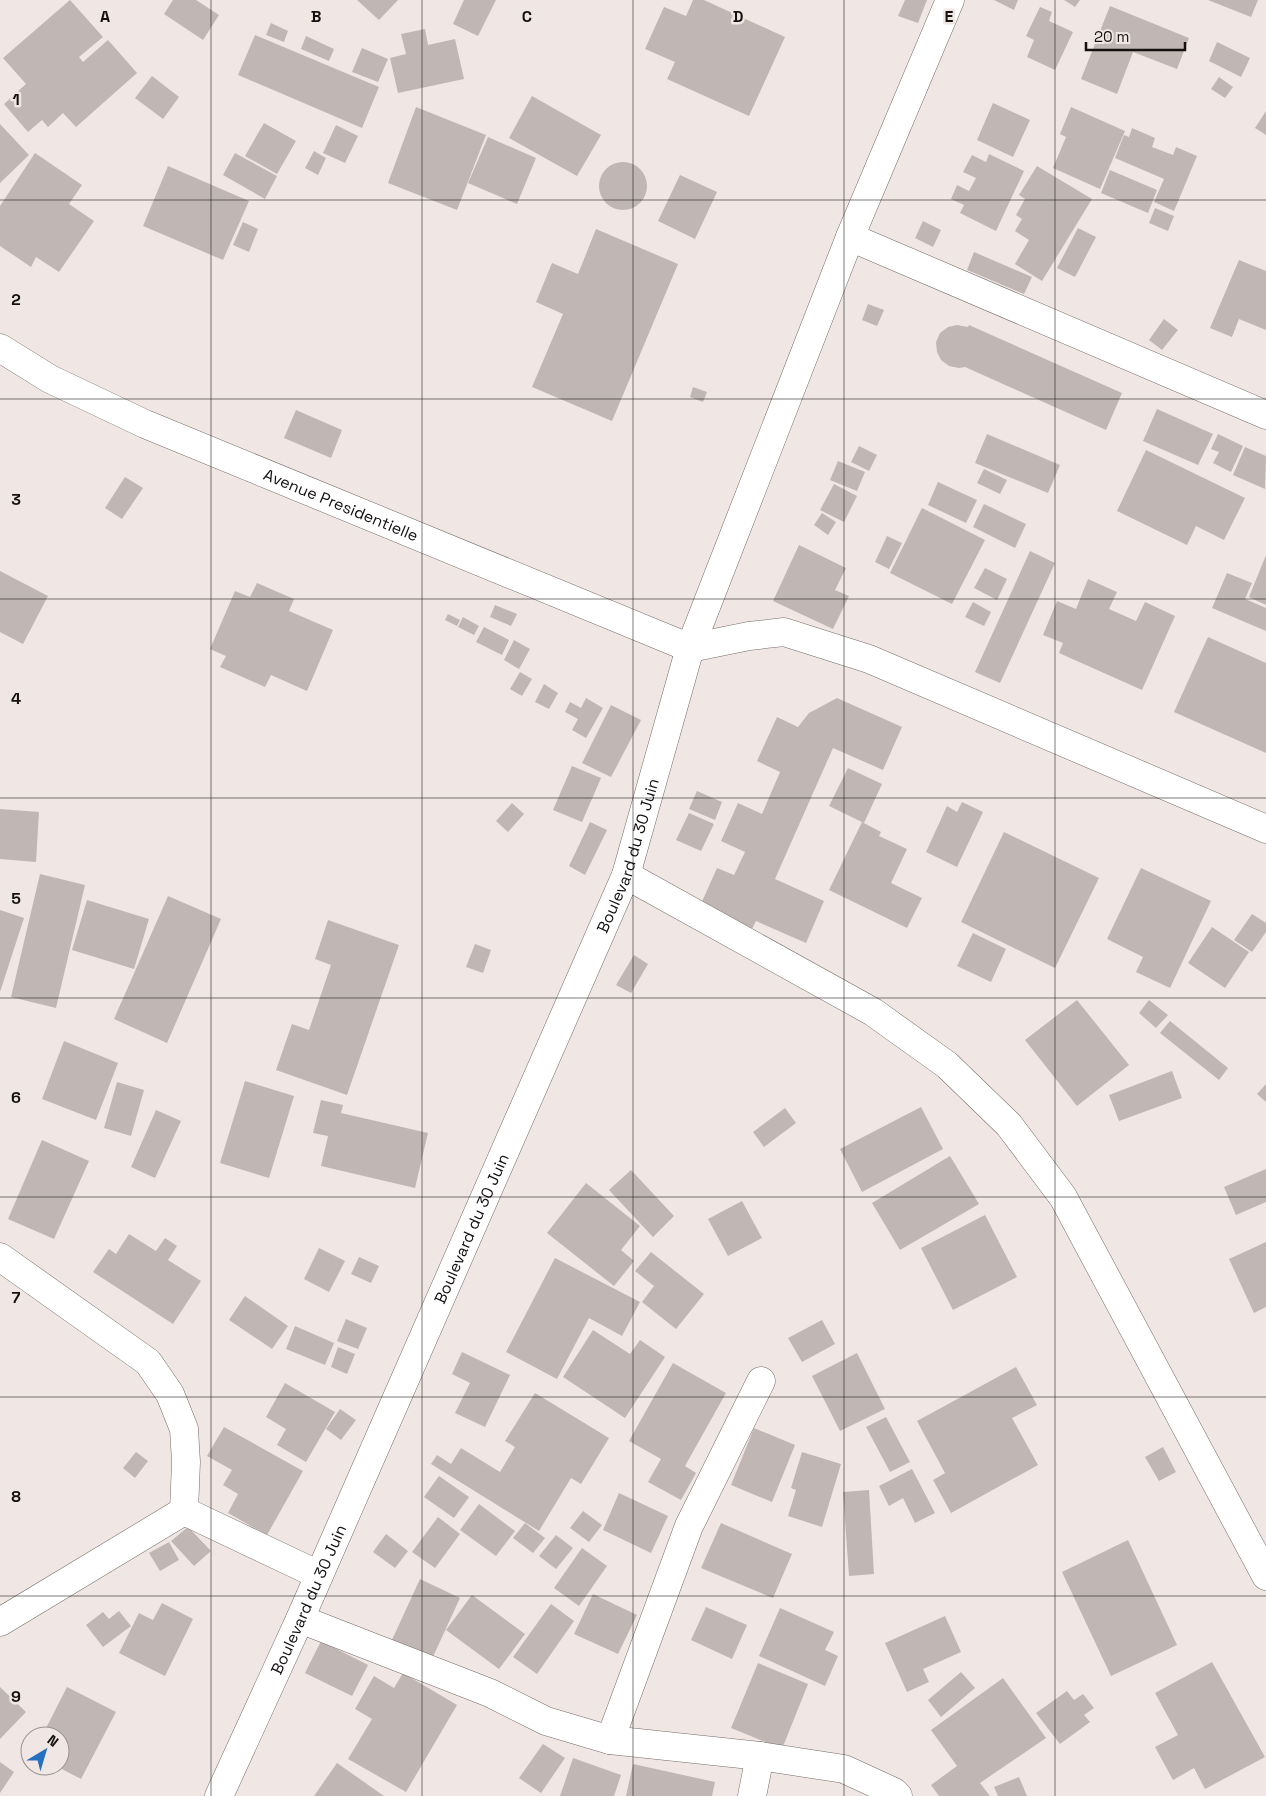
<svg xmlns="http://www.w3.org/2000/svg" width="1266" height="1796" viewBox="0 0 1266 1796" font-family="'Space Grotesk',sans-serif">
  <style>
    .building { fill: #c0b7b4 }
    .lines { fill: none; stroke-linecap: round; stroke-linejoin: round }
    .street-casing { stroke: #756d6a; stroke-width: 29 }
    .secondary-casing { stroke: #756d6a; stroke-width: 29 }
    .street { stroke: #fff; stroke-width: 28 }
    .secondary { stroke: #fff; stroke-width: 28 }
    .grid { fill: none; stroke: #141110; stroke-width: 1; stroke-opacity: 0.55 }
    .labels { text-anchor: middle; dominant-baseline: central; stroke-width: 5; stroke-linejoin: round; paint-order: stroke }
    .street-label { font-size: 16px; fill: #141110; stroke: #f0e7e4 }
    .grid-label { font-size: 16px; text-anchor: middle; font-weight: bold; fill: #141110; stroke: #f0e7e4; stroke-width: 5; stroke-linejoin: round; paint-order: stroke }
  </style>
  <rect width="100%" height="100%" fill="#f0e7e4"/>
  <!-- building -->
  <g class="building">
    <polygon points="70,0 103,37 79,57 83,62 108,40 137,73 76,127 63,113 48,127 42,120 28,132 4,104 26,84 3,58"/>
    <polygon points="173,0 196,0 219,15 203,40 164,14"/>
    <polygon points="357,0 398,0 379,20"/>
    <polygon points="464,0 496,0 478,36 453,24"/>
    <polygon points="693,0 704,0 785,37 749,116 667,79 675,62 645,49 664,7 686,16"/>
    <polygon points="905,0 927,0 918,23 898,16"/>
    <polygon points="994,0 1018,0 1014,10"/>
    <polygon points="1064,0 1080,0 1075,7"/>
    <polygon points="1208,0 1258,0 1251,17"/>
    <polygon points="1110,6 1189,38 1177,69 1133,52 1117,94 1081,79"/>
    <polygon points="1040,7 1052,12 1049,21 1073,32 1055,70 1027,57 1034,40 1026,36"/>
    <polygon points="271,23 288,31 284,42 266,35"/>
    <polygon points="425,29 428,45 455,39 464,79 398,93 390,58 406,54 401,34"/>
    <polygon points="255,35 379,87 362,128 238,75"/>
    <polygon points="306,36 334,49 329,61 301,49"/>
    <polygon points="1217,42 1250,58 1241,77 1209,61"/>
    <polygon points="362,48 388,59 378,82 352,72"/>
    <polygon points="152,76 179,97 163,119 135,98"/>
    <polygon points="1219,77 1233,87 1225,98 1211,89"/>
    <polygon points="532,96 601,135 577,176 509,138"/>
    <polygon points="993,103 1030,120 1013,157 977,140"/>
    <polygon points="416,107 486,135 457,210 388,183"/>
    <polygon points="1071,107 1125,131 1100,189 1053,168 1066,137 1060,134"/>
    <polygon points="1266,111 1266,135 1255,128"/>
    <polygon points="264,123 296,141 277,174 245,156"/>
    <polygon points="0,124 29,155 0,183"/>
    <polygon points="336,125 358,136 345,163 323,153"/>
    <polygon points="1132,128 1155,138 1152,147 1173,155 1176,147 1197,156 1174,211 1154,202 1164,179 1115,158 1124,135 1129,137"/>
    <polygon points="488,137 536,158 517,204 468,183"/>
    <polygon points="314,151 326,158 318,175 305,168"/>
    <polygon points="35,153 82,185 69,204 94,221 59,272 36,257 31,267 0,246 0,206"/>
    <polygon points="235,153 277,176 265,199 223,175"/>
    <polygon points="989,154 1024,171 996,231 960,213 964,205 951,199 957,185 969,191 976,178 963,172 972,155 986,162"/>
    <circle cx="623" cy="186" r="24"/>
    <polygon points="168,166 249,201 223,260 143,226"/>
    <polygon points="1037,166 1092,199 1042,281 1015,264 1029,240 1015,231 1022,219 1016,215 1025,199 1019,195"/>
    <polygon points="1110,170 1157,190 1148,213 1101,193"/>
    <polygon points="680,175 717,192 695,239 658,221"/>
    <polygon points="1155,208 1174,216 1168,231 1149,223"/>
    <polygon points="923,221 941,230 933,247 915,238"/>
    <polygon points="243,222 258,229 249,252 233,245"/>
    <polygon points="1078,228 1096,237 1075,277 1057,268"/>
    <polygon points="596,229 678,264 612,421 532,387 563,314 536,302 552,263 578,274"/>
    <polygon points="974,252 1032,277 1024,294 967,270"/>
    <polygon points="1239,260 1266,271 1266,330 1239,319 1232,337 1210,328"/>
    <polygon points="868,304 884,310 877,326 862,320"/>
    <polygon points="1164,319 1178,330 1162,350 1149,340"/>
    <polygon points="957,325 968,327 969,325 1122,393 1106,430 965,367 959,368 949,366 941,360 937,352 936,342 940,333 948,327"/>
    <polygon points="693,387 707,392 703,402 690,397"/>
    <polygon points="1157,409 1213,434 1198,465 1143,441"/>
    <polygon points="296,410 342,430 331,458 284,438"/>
    <polygon points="987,434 1060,465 1048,493 975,463"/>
    <polygon points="1218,434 1243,446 1231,472 1213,463 1219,452 1211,449"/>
    <polygon points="859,446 877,455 869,471 851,462"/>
    <polygon points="1245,447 1266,456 1265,489 1233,475"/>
    <polygon points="1146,450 1245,498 1224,540 1196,526 1187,545 1117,511"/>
    <polygon points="838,461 865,472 857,491 830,480"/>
    <polygon points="984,469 1007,480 1000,494 977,483"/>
    <polygon points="125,477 143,488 122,519 105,508"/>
    <polygon points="938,482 977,500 966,523 928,505"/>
    <polygon points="834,484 857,496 844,522 820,510"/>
    <polygon points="984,504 1026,524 1015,548 973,527"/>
    <polygon points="922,508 985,540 952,604 890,573"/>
    <polygon points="822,513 836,522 828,535 814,525"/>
    <polygon points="887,536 902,543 889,569 875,562"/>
    <polygon points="799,545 846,568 835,590 849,596 833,629 773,601"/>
    <polygon points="1030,551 1055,563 1000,683 975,672"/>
    <polygon points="1266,555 1266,605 1249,597"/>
    <polygon points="985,568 1007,579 997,600 974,588"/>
    <polygon points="0,571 48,596 23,644 0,632"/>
    <polygon points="1227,573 1252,583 1245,599 1266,608 1266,631 1212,608"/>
    <polygon points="1088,579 1117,592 1109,609 1136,621 1145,602 1175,616 1142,690 1059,653 1063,643 1043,635 1057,601 1076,609"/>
    <polygon points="257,583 294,599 289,611 333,630 307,691 271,675 265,687 220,667 226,656 210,649 235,591 250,597"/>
    <polygon points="973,602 991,612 984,626 965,617"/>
    <polygon points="495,605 517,614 511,626 490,617"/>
    <polygon points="448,614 460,620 457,626 445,620"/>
    <polygon points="463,617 479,626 474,635 458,627"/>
    <polygon points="484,627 509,640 502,655 476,642"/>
    <polygon points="1208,637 1266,663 1266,753 1174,712"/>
    <polygon points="514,640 530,649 519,669 504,660"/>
    <polygon points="520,672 532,679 522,696 510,689"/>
    <polygon points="544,684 558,693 549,709 535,702"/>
    <polygon points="586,698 603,708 586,738 572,730 578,719 565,712 570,702 581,708"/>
    <polygon points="837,698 902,727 883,770 833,748 775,879 824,901 806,943 756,921 752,929 700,906 717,868 734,875 745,852 721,841 738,803 762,814 780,772 757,761 777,717 798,727 809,713"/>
    <polygon points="611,705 641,720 611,777 582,763"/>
    <polygon points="572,766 601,778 582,822 553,810"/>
    <polygon points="848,768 882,784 864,823 829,806"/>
    <polygon points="697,791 722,802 715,820 689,809"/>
    <polygon points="962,802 983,812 957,867 926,852 947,806 957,812"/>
    <polygon points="512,803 524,814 508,832 496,821"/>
    <polygon points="0,809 39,812 36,862 0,859"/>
    <polygon points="689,813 714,824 701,851 676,840"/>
    <polygon points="590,822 607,830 585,875 569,866"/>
    <polygon points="862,822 881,832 879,836 907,849 891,883 922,898 907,928 829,890"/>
    <polygon points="1004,832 1099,878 1055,968 961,922"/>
    <polygon points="1141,868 1211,901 1170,988 1136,972 1143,957 1107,939"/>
    <polygon points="40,874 85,885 56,1008 11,997"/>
    <polygon points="168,896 221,919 167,1043 114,1019"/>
    <polygon points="87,900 149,919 134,969 72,950"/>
    <polygon points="0,910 24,918 0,992"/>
    <polygon points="1252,914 1266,923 1266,932 1252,952 1234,940"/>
    <polygon points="328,920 399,945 347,1095 276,1070 292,1024 309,1030 331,965 315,959"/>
    <polygon points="1212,927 1249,952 1225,988 1188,963"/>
    <polygon points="973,933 1006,949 991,982 957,966"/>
    <polygon points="475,944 491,950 483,973 466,967"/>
    <polygon points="634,955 648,964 631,993 616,985"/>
    <polygon points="1077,1000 1129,1065 1077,1106 1025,1040"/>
    <polygon points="1149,1000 1168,1015 1156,1028 1139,1013"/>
    <polygon points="1170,1021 1228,1068 1219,1080 1160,1033"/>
    <polygon points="64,1041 118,1063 96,1120 42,1099"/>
    <polygon points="1172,1071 1182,1098 1119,1121 1109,1095"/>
    <polygon points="245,1081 294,1096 269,1178 220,1163"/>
    <polygon points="117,1082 144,1090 131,1136 104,1128"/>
    <polygon points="1266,1084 1266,1102 1257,1094"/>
    <polygon points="321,1100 343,1105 341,1113 428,1133 415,1188 321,1166 328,1136 313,1133"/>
    <polygon points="921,1107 943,1149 862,1192 840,1149"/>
    <polygon points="785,1108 796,1123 764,1147 753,1132"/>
    <polygon points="156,1110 181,1121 155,1178 131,1167"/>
    <polygon points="42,1140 89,1161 54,1239 8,1219"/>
    <polygon points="950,1156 979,1204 900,1250 872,1203"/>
    <polygon points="1266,1169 1266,1202 1236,1215 1224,1187"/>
    <polygon points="631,1170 674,1216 653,1237 609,1190"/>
    <polygon points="586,1183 640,1226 621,1250 634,1261 614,1286 547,1233"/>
    <polygon points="742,1201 762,1238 728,1256 708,1219"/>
    <polygon points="985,1215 1017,1277 953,1310 921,1248"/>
    <polygon points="129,1234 156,1251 165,1238 177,1246 168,1260 201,1281 173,1324 93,1272 109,1249 116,1254"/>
    <polygon points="1266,1242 1266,1307 1254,1313 1229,1259"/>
    <polygon points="319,1248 345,1261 329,1292 304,1279"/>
    <polygon points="651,1252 704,1294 676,1329 642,1302 654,1286 635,1271"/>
    <polygon points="359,1257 379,1266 371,1283 351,1274"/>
    <polygon points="555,1258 640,1302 622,1336 589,1318 557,1379 506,1352"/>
    <polygon points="245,1296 288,1326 272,1349 229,1320"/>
    <polygon points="346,1319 367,1328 358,1349 337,1341"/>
    <polygon points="822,1320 835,1344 802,1362 788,1338"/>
    <polygon points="295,1326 334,1343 325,1365 286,1349"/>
    <polygon points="593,1330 630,1354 640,1340 665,1357 625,1418 563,1377"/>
    <polygon points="338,1347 355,1354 347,1374 331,1367"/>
    <polygon points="462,1352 510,1375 485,1427 455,1413 470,1383 452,1374"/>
    <polygon points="857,1353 885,1409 840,1431 812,1376"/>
    <polygon points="673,1363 726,1393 685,1466 696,1473 681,1500 648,1482 661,1459 629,1441"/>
    <polygon points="1016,1367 1037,1405 1012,1418 1038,1465 951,1513 933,1480 945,1473 917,1421"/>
    <polygon points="285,1383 335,1412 306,1462 277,1445 286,1429 266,1417"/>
    <polygon points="535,1393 609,1438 581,1484 571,1478 539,1531 431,1464 437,1455 451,1464 461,1448 500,1472 515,1447 505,1441"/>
    <polygon points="340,1409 356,1420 341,1440 326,1429"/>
    <polygon points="886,1417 910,1462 890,1472 866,1427"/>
    <polygon points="224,1427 303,1471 267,1535 228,1513 238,1494 223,1485 232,1470 207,1456"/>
    <polygon points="754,1428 795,1445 772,1502 731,1485"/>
    <polygon points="1163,1447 1176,1472 1159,1481 1145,1457"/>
    <polygon points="136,1452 148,1461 135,1478 123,1468"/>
    <polygon points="802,1452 841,1464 822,1527 788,1516 796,1490 791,1488"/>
    <polygon points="912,1469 935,1513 915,1523 903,1498 889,1506 879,1486"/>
    <polygon points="439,1476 469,1497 454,1518 424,1497"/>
    <polygon points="869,1490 874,1574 849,1576 843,1492"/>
    <polygon points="619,1493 668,1516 651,1553 603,1530"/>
    <polygon points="479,1504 515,1531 496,1556 460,1530"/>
    <polygon points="583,1511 602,1525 589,1542 570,1528"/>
    <polygon points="438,1517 460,1534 435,1568 412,1552"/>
    <polygon points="525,1523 545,1538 533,1553 513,1538"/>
    <polygon points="721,1523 792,1554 773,1598 701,1568"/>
    <polygon points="188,1527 211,1551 194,1566 171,1541"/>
    <polygon points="386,1534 408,1551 395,1568 373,1552"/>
    <polygon points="556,1535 573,1548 556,1569 539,1556"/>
    <polygon points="1128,1540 1177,1645 1111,1676 1062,1572"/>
    <polygon points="169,1542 179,1560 160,1571 149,1553"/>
    <polygon points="582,1548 607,1566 579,1606 554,1588"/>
    <polygon points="420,1579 460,1598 431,1661 391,1642"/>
    <polygon points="593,1594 637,1615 618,1654 574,1634"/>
    <polygon points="472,1595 525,1634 499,1669 446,1630"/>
    <polygon points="162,1603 193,1619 165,1676 119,1653 139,1613 153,1620"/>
    <polygon points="551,1604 574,1621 537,1674 513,1657"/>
    <polygon points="706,1607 747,1625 732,1659 691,1640"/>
    <polygon points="780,1608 834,1632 825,1650 838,1656 825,1686 759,1656"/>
    <polygon points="119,1611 131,1626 103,1647 86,1625 103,1612 109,1619"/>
    <polygon points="945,1616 961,1652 923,1669 929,1682 907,1692 885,1643"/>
    <polygon points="321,1641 368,1665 352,1696 305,1673"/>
    <polygon points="1212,1662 1265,1757 1205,1789 1194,1768 1173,1780 1155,1747 1178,1735 1155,1693"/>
    <polygon points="758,1663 808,1684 782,1749 731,1728"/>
    <polygon points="961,1672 975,1688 941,1717 928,1700"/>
    <polygon points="403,1673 457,1705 406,1792 348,1759 372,1719 355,1709 374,1676 394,1688"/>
    <polygon points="1003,1678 1046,1738 980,1783 990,1796 939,1796 931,1785 957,1766 931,1730"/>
    <polygon points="0,1687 26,1712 0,1739"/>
    <polygon points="67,1687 116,1712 81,1779 56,1766 60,1766 60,1736 42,1736"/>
    <polygon points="1067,1691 1074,1700 1083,1694 1094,1708 1084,1715 1090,1722 1060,1744 1036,1713"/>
    <polygon points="543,1744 565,1758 541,1793 519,1778"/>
    <polygon points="573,1758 621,1775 614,1796 560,1796"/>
    <polygon points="0,1762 14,1772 0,1793"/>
    <polygon points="337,1763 384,1796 314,1796"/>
    <polygon points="633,1764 715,1782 712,1796 626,1796"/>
    <polygon points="1019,1777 1027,1796 998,1796 994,1787"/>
  </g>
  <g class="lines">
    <defs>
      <g id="street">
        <polyline points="850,237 1266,415"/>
        <path id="s1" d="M0 348 50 379 145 424 690 648 749 636 784 632 869 659 1266 829"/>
        <polyline points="626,875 873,1012 947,1065 1009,1125 1063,1197 1266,1576"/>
        <polyline points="0,1257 148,1362 170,1394 184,1429 186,1462 184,1511 319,1575"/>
        <polyline points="300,1619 490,1693 546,1721 610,1740 760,1756 844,1769 894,1792 898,1796"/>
        <polyline points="0,1622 184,1511"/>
        <polyline points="610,1740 689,1526 761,1381"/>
        <polyline points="752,1796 760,1756"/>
      </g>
      <g id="secondary">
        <path id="s2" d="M219 1796 300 1619 626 875 690 648 850 237 950 0"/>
      </g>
    </defs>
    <!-- street casing -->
    <use href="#street" class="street-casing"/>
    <!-- secondary casing -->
    <use href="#secondary" class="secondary-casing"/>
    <!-- street -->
    <use href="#street" class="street"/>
    <!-- secondary -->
    <use href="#secondary" class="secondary"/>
  </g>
  <!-- grid -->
  <path class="grid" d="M211 0V1796M422 0V1796M633 0V1796M844 0V1796M1055 0V1796M0 200H1266M0 399H1266M0 599H1266M0 798H1266M0 998H1266M0 1197H1266M0 1397H1266M0 1596H1266"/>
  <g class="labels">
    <!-- street labels -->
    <g class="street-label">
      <text stroke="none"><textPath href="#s1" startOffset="376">Avenue Presidentielle</textPath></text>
      <text stroke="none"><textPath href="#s2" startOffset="1026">Boulevard du 30 Juin</textPath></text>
      <text stroke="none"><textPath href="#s2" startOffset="621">Boulevard du 30 Juin</textPath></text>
      <text stroke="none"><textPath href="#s2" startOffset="216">Boulevard du 30 Juin</textPath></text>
    </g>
  </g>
  <g class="grid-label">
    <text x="105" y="22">A</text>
    <text x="316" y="22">B</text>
    <text x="527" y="22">C</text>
    <text x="738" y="22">D</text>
    <text x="949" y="22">E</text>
    <text x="16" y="105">1</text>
    <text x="16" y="305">2</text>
    <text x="16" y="505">3</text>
    <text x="16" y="704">4</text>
    <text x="16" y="904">5</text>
    <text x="16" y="1103">6</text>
    <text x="16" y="1303">7</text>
    <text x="16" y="1502">8</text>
    <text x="16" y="1702">9</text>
  </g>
  <!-- north arrow -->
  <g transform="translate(45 1751) rotate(38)"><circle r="24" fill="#f0e7e4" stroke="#98918f"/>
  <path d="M0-4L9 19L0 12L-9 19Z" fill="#2670c0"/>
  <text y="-8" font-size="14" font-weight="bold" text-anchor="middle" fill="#141110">N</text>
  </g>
  <!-- scale -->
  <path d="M1086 42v8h99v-8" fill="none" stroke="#141110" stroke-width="2.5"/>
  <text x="1094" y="42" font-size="15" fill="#141110" stroke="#f0e7e4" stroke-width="4" paint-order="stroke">20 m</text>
</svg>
